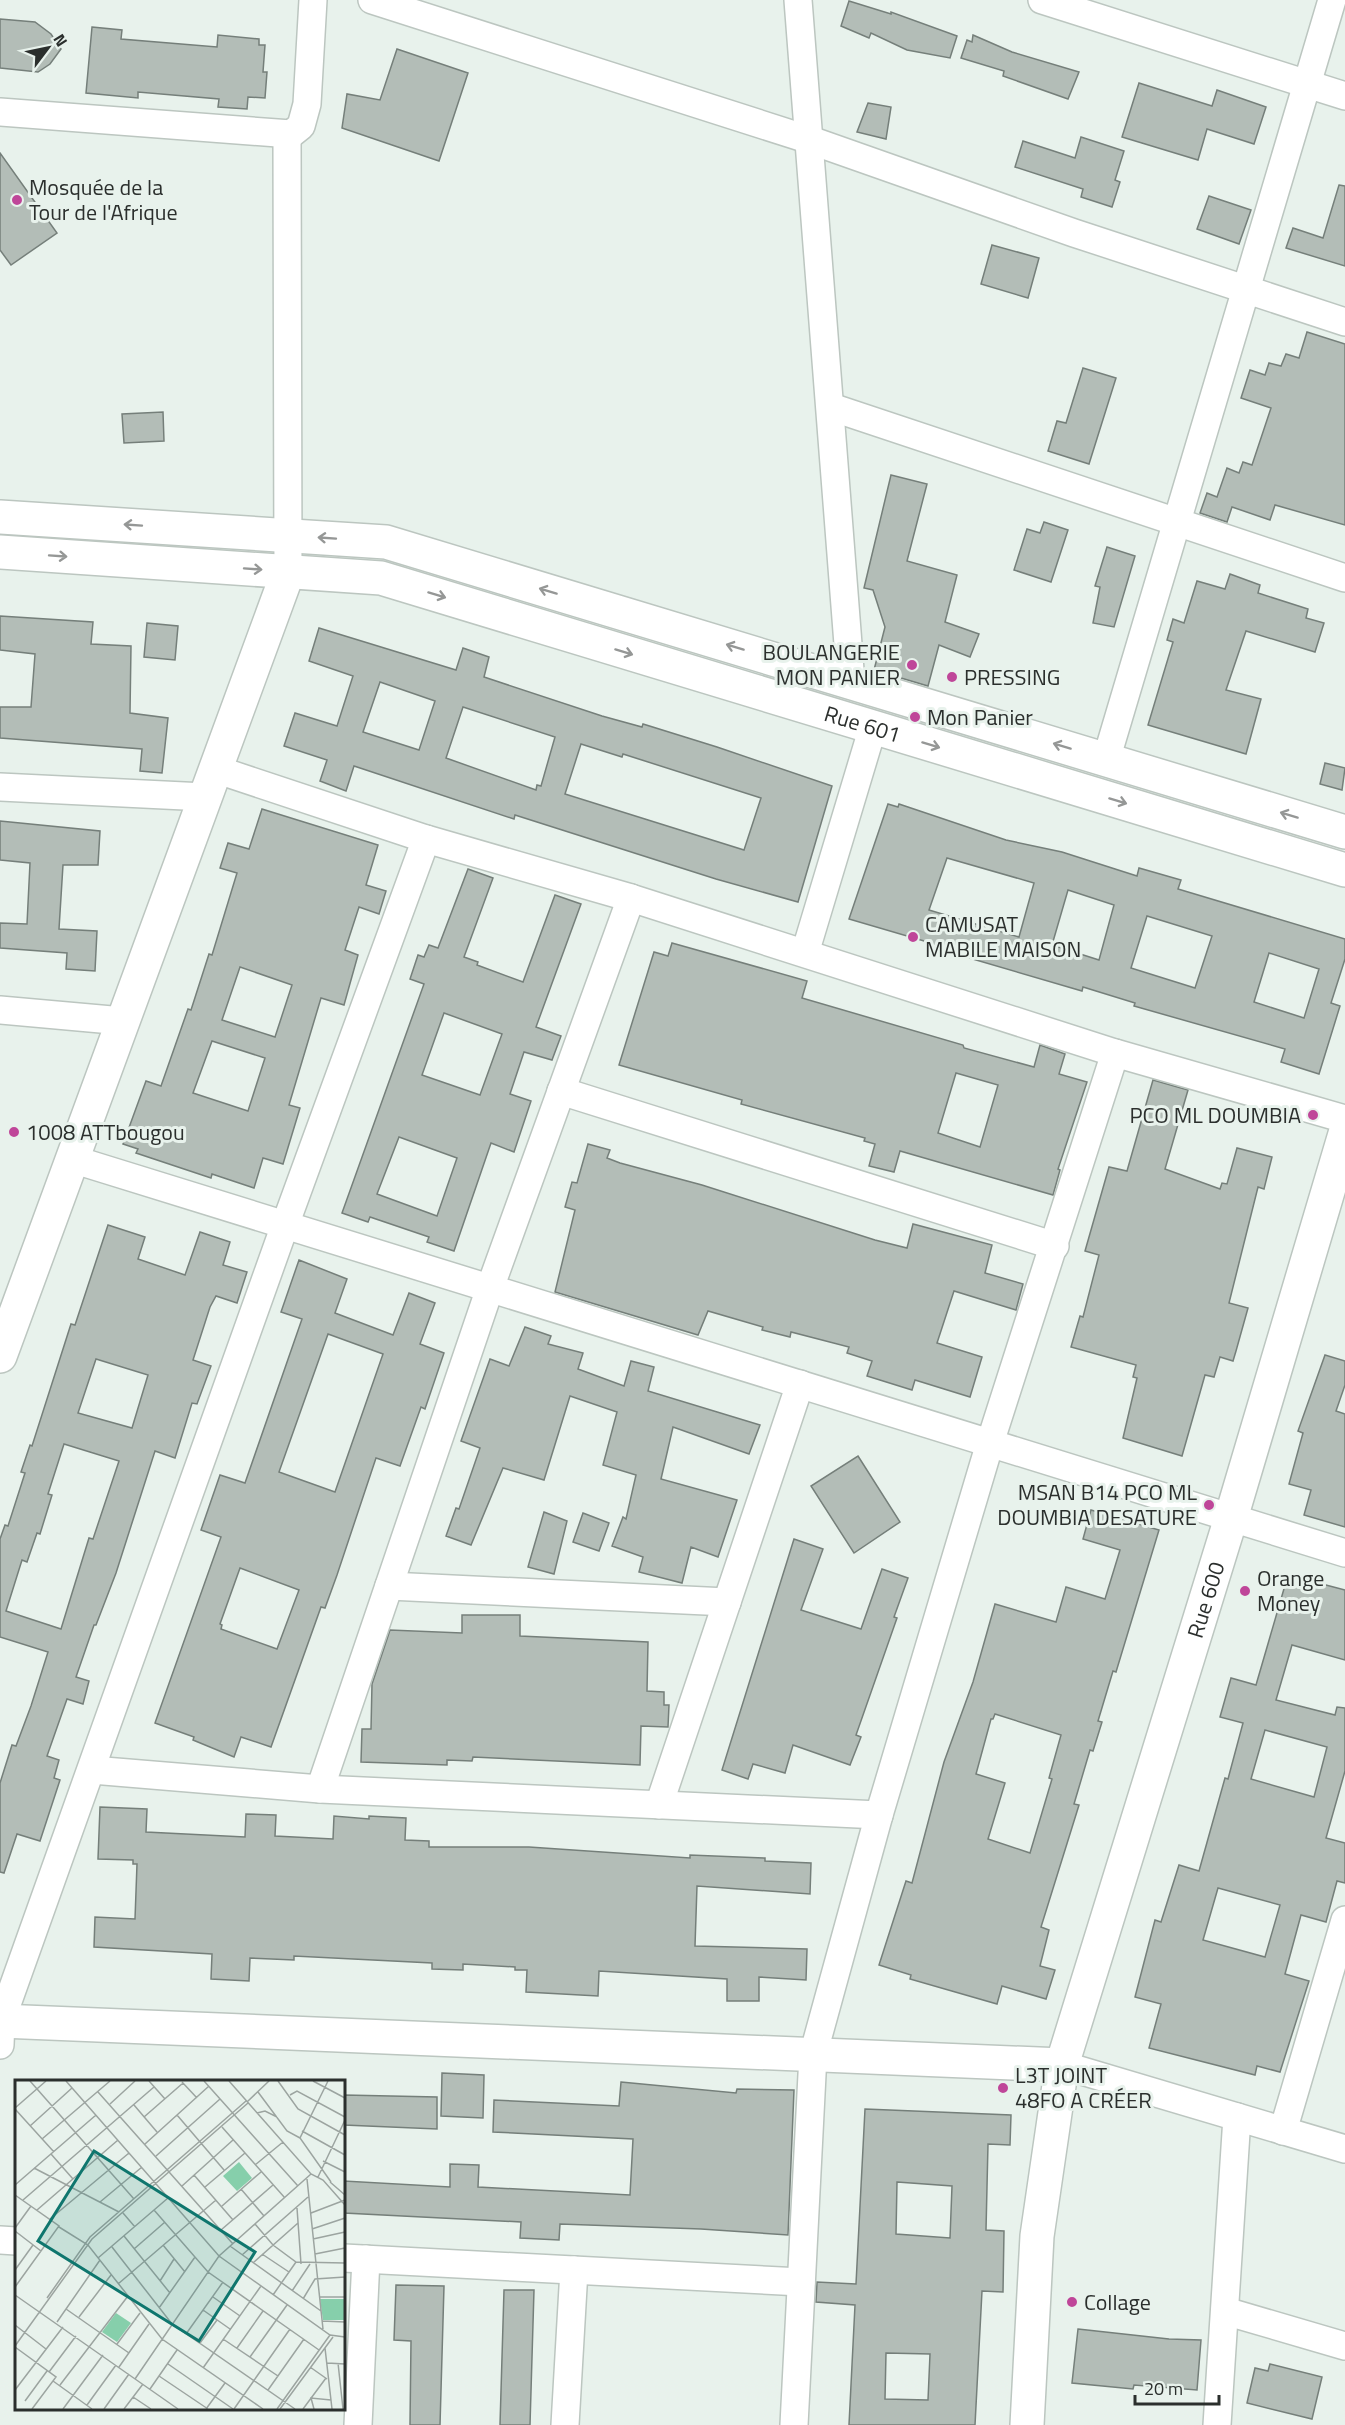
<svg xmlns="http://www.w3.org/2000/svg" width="1345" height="2425" viewBox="0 0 1345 2425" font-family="'Titillium Web',sans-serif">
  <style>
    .building { fill: #b3bdb7; stroke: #757f7a; stroke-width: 1.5; fill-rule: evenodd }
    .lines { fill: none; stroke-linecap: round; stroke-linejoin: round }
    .street-casing { stroke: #bcc6c0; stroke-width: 30 }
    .secondary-casing { stroke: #bcc6c0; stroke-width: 36 }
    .street { stroke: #fff; stroke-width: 27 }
    .secondary { stroke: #fff; stroke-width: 33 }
    .oneway { stroke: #959796 }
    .poi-dot { fill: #bf4699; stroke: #e8f2ec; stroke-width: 2 }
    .labels { text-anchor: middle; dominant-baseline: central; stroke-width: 6; stroke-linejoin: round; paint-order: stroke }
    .poi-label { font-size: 22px; fill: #2b2f2d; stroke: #e8f2ec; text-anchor: start }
    .street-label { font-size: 22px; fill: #2b2f2d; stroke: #e8f2ec }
    .inset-road { fill: none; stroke: #9ca4a0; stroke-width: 1.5 }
    .view { fill: #0f766e; fill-opacity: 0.15; stroke: #0f766e; stroke-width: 3 }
    .inset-edge { fill: none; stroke: #2b2f2d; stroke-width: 3 }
  </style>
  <rect width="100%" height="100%" fill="#e8f2ec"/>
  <!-- building -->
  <g class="building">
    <polygon points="849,1 891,14 891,12 957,36 950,58 907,50 871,33 869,38 841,26"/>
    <polygon points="0,19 35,22 51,34 61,49 50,64 38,72 0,68"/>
    <polygon points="92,27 122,30 121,39 217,47 218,35 259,39 259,45 265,45 263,72 267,72 265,98 248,97 247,109 218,107 219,99 138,92 138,98 86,93"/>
    <polygon points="973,35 1012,52 1079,72 1068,99 1003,76 1004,71 961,58 967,40 972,42"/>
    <polygon points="397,49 468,73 439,161 342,128 347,94 380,100"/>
    <polygon points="1139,83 1212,106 1217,90 1266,107 1254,144 1207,129 1198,160 1122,137"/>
    <polygon points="868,103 891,107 886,139 857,132"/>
    <polygon points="1081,137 1124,151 1115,180 1120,182 1112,207 1081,197 1083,189 1015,167 1023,141 1075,158"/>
    <polygon points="0,153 57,233 11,265 0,250"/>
    <polygon points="1339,185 1345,186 1345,266 1286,248 1293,228 1323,238"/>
    <polygon points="1209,196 1251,210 1239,244 1197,229"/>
    <polygon points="992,245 1039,258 1028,298 981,284"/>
    <polygon points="1307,332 1345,344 1345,525 1275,505 1270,520 1232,507 1227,522 1200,513 1207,493 1217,497 1227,468 1239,473 1243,462 1252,465 1271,408 1241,398 1250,370 1265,375 1269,363 1281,366 1286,354 1299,358"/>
    <polygon points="1083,368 1116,378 1089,464 1048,451 1057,421 1066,423"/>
    <polygon points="163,412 164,441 124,443 122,414"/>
    <polygon points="891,475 927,484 907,561 957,575 945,622 979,634 970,657 939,645 928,686 874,670 885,627 873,590 864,588"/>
    <polygon points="1044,522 1068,530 1051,582 1014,570 1027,529 1040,533"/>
    <polygon points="1107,547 1135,556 1114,627 1093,623 1100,587 1095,586"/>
    <polygon points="1230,574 1260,585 1258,593 1308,609 1306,618 1324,623 1315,652 1246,631 1226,690 1261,699 1246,754 1148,725 1173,642 1167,640 1173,619 1184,623 1197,581 1225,589"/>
    <polygon points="0,616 93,622 91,644 131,646 130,713 168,718 162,773 140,771 142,749 0,738 0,707 31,707 35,654 0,650"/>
    <polygon points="147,623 178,626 175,660 144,657"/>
    <path d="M319 628 456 670 463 648 489 657 484 677 602 716 642 727 643 724 717 747 832 786 798 902 716 879 515 815 514 819 354 766 346 791 320 781 327 760 284 746 295 713 337 726 353 676 309 661ZM380 682 435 701 419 750 363 732ZM463 707 555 737 541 786 537 785 536 790 446 758ZM581 744 622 757 623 754 761 798 744 850 565 794Z"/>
    <polygon points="1325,763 1345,768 1342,790 1320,784"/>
    <path d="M888 804 898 807 899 804 1006 840 1062 852 1137 876 1139 868 1181 880 1178 889 1345 939V959L1331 1003 1340 1006 1319 1074 1281 1062 1285 1049 1134 1006 1135 1003 1083 987 1082 991 959 955 930 946 931 943 849 919ZM947 858 1034 883 1019 937 929 910ZM1068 890 1114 905 1099 960 1052 945ZM1147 916 1212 936 1195 988 1131 968ZM1269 953 1319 969 1304 1018 1254 1002Z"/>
    <path d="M262 809 378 845 366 885 386 891 379 914 359 907 345 950 358 955 344 1005 321 998 289 1105 300 1108 283 1164 263 1158 254 1188 212 1174 211 1178 136 1153 138 1149 123 1144 146 1081 161 1086 188 1009 191 1010 209 954 212 955 237 873 220 868 228 843 249 849ZM240 967 292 985 275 1037 222 1020ZM212 1041 265 1058 248 1111 193 1093Z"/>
    <polygon points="0,821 100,831 98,865 63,865 59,929 97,931 95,971 66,969 67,953 0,948 0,923 27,924 30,863 0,860"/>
    <path d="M468 869 493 878 464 957 478 962 477 965 523 982 555 895 581 904 536 1027 561 1036 552 1060 524 1052 510 1094 531 1101 514 1152 491 1143 454 1251 427 1242 429 1237 370 1217 368 1222 342 1213 424 984 410 979 418 955 424 957 429 945 438 948ZM444 1013 502 1034 480 1095 422 1075ZM399 1137 457 1158 437 1216 377 1194Z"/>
    <path d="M672 943 807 981 802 998 963 1045 964 1048 1034 1067 1040 1045 1065 1054 1059 1074 1087 1082 1058 1169 1060 1170 1053 1195 900 1151 894 1172 869 1166 875 1144 864 1141 865 1138 741 1104 742 1100 619 1065 654 952 668 956ZM956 1073 998 1085 980 1147 938 1133Z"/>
    <polygon points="1153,1080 1188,1090 1165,1169 1220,1189 1222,1183 1227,1184 1237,1148 1272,1157 1264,1189 1258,1187 1229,1303 1248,1308 1236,1351 1233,1361 1220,1357 1214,1377 1205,1375 1182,1456 1123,1438 1137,1378 1133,1377 1136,1365 1071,1347 1080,1316 1083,1317 1099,1255 1085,1251 1109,1167 1127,1171"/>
    <polygon points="588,1144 610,1150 607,1158 620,1163 702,1185 875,1240 907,1248 913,1224 992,1245 985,1273 1023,1284 1016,1310 954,1291 937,1343 982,1357 970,1397 915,1380 912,1390 867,1376 872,1361 847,1353 849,1347 791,1332 790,1337 762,1330 763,1327 708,1311 698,1335 555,1292 575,1210 565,1207 572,1182 577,1183"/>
    <path d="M108 1225 145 1237 138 1259 185 1275 200 1232 230 1242 223 1265 247 1272 237 1303 216 1296 210 1307 193 1360 211 1366 197 1404 192 1403 175 1458 155 1451 116 1573 96 1625H94L76 1677 89 1681 83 1704 67 1699 47 1756 59 1760 54 1778 60 1780 40 1841 17 1834 4 1873 0 1872V1783L12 1745 16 1746 31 1706 48 1652 0 1637V1539L5 1525 8 1526 25 1473 21 1472 30 1445 32 1446 71 1324 75 1325ZM96 1359 148 1375 132 1428 78 1413ZM64 1444 119 1461 93 1539 89 1538 61 1629 6 1611 22 1560 27 1562 37 1533 40 1534 52 1495 48 1494Z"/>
    <path d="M299 1260 347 1279 335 1313 393 1335 409 1293 435 1303 420 1344 444 1353 425 1409 421 1407 400 1466 376 1458 337 1575 325 1608 321 1607 271 1747 241 1737 234 1757 193 1740 194 1737 155 1723 221 1537 201 1530 220 1475 245 1483 302 1319 281 1312ZM328 1334 383 1354 335 1492 279 1472ZM240 1568 299 1590 277 1649 221 1629 222 1625 220 1624Z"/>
    <polygon points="525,1327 551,1336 548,1344 583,1353 578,1369 624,1386 631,1361 654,1367 648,1391 760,1425 749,1454 673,1427 661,1479 737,1500 718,1557 691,1547 682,1583 639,1572 643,1557 612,1546 623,1517 626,1519 636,1475 603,1465 617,1412 570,1396 544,1480 503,1468 471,1545 446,1536 456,1508 459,1509 480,1448 461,1441 490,1359 509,1366"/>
    <polygon points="1325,1355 1345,1361 1345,1385 1336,1411 1345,1414 1345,1527 1304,1515 1311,1490 1289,1484 1303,1433 1298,1431"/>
    <polygon points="858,1456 900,1522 854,1553 811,1486"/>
    <path d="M1091 1510 1159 1530 1116 1672 1113 1671 1098 1721 1102 1722 1093 1751 1090 1750 1074 1804 1079 1805 1041 1927 1049 1930 1040 1966 1055 1970 1046 1999 1002 1986 997 2004 910 1979 911 1975 879 1965 906 1881 912 1883 944 1762 973 1682 995 1604 1056 1622 1066 1587 1105 1599 1120 1550 1083 1539ZM995 1714 1061 1735 1049 1778 1052 1779 1030 1853 988 1839 1005 1783 976 1774 991 1719H993Z"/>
    <polygon points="544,1512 567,1521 554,1574 528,1567"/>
    <polygon points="583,1513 609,1523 599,1551 573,1542"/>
    <polygon points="794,1539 823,1549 801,1610 861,1629 882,1569 908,1578 894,1617 897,1618 856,1735 861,1737 850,1765 793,1745 785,1773 753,1764 748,1779 722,1770"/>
    <path d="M1288 1575 1345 1590V1660L1292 1645 1276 1700 1335 1715 1337 1707 1345 1708V1771L1326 1838 1345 1843V1883L1337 1881 1326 1922 1301 1915 1285 1974 1309 1981 1280 2072 1257 2066 1255 2075 1149 2048 1161 2004 1135 1997 1155 1920 1161 1922 1179 1865 1199 1871 1225 1778 1228 1779 1243 1723 1220 1717 1231 1678 1256 1685ZM1265 1730 1327 1747 1314 1797 1251 1779ZM1218 1888 1280 1905 1265 1957 1203 1940Z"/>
    <polygon points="462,1615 520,1615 520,1636 648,1642 647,1691 664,1692 664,1705 669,1705 668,1727 641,1726 640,1765 473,1757 472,1761 447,1760 447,1765 361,1762 362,1729 371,1729 372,1684 390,1630 462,1633"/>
    <polygon points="100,1807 147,1809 146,1832 245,1837 246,1814 276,1815 275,1836 333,1839 334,1816 369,1819 369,1816 406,1818 405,1840 429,1841 429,1847 529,1847 690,1858 690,1855 765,1858 765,1861 811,1863 810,1894 697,1886 695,1946 807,1949 806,1980 759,1977 759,2001 727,2001 727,1979 599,1971 598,1996 526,1992 527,1970 515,1970 515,1967 463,1964 463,1970 432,1969 432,1963 294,1956 294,1960 250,1958 249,1981 211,1979 212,1954 94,1947 95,1917 135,1919 137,1864 133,1864 133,1860 98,1859"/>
    <polygon points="442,2073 484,2075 483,2118 441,2116"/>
    <polygon points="621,2082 736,2093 737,2089 794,2090 788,2235 701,2229 560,2224 559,2240 520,2238 521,2222 344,2213 344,2181 450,2187 450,2164 479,2165 478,2187 630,2195 633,2139 493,2132 494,2100 619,2106"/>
    <polygon points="344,2095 437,2097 437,2129 344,2125"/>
    <path d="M865 2109 1011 2115 1010 2145 988 2144 986 2230 1004 2231 1003 2292 982 2291 975 2425H849L855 2305 816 2302 817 2282 856 2284ZM897 2182 952 2186 950 2238 896 2234ZM886 2353 930 2354 928 2400 885 2399Z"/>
    <polygon points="396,2285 444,2286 440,2425 410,2425 411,2341 394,2340"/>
    <polygon points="504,2290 534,2290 530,2425 500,2425"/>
    <polygon points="1078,2329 1169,2339 1201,2340 1197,2390 1134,2385 1133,2389 1072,2383"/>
    <polygon points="1270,2364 1322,2377 1312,2419 1247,2403 1255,2368 1268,2371"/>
  </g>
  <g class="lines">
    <defs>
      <g id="street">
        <polyline points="372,0 810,140 1074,233 1345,322"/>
        <polyline points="798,0 851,683"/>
        <polyline points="1042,0 1345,96"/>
        <polyline points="0,112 291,134 301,126 307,104 313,0"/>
        <polyline points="287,135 288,572"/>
        <polyline points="831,407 1345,578"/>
        <polyline points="1106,760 1332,0"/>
        <polyline points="215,769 426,839 631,898 1115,1053 1345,1119"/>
        <polyline points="0,787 205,797"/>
        <polyline points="805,953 873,727"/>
        <polyline points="0,1010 123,1021"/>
        <polyline points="561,1091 1055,1246"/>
        <polyline points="72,1159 1345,1553"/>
        <polyline points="389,1586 727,1602"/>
        <polyline points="92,1770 320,1789 879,1815"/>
        <polyline points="320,1789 490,1288 631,898"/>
        <polyline points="659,1805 800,1384"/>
        <polyline points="0,2045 1,2021 285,1225 426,839"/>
        <polyline points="1062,2065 1345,2149"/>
        <polyline points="1283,2131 1345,1920"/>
        <polyline points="0,2240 16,2241"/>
        <polyline points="344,2258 801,2282"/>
        <polyline points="1225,2311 1345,2346"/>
        <polyline points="358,2425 366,2259"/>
        <polyline points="565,2425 574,2270"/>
        <polyline points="794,2425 813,2055 879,1815 990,1443 1115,1053"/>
        <polyline points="1217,2425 1237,2117"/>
      </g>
      <g id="secondary">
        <polyline points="0,517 386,542 1345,832"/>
        <path id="s1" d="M0 552 381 578 1345 870"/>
        <polyline points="0,1356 288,572"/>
        <polyline points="0,2021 1062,2065"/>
        <path id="s2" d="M1027 2425 1037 2236 1062 2065 1231 1518 1345 1134"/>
      </g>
    </defs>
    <!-- street casing -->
    <use href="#street" class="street-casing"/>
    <!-- secondary casing -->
    <use href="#secondary" class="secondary-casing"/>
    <!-- street -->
    <use href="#street" class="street"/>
    <!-- secondary -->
    <use href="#secondary" class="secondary"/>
  </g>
  <!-- one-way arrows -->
  <defs><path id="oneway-shaft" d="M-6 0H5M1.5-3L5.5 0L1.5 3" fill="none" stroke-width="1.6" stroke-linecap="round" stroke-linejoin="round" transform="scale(1.5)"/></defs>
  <g class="oneway">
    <use href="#oneway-shaft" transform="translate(133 525) rotate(-176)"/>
    <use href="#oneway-shaft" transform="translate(327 538) rotate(-176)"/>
    <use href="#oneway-shaft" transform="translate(58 556) rotate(4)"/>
    <use href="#oneway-shaft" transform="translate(253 569) rotate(4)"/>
    <use href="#oneway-shaft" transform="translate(548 591) rotate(-163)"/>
    <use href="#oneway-shaft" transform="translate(437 595) rotate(17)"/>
    <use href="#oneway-shaft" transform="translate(735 647) rotate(-163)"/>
    <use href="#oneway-shaft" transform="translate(624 652) rotate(17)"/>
    <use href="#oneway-shaft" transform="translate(931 745) rotate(17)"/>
    <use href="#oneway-shaft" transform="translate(1062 746) rotate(-163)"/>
    <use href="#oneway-shaft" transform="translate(1118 801) rotate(17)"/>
    <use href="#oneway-shaft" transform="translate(1289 815) rotate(-163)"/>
  </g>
  <!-- markers -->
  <g class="poi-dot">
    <circle cx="17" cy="200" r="6"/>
    <circle cx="912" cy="665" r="6"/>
    <circle cx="952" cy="677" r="6"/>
    <circle cx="915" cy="717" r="6"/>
    <circle cx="913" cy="937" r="6"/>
    <circle cx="1313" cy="1115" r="6"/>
    <circle cx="14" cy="1132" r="6"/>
    <circle cx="1209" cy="1505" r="6"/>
    <circle cx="1245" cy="1591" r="6"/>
    <circle cx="1003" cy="2088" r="6"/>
    <circle cx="1072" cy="2302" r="6"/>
  </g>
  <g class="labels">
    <!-- poi labels -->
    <g class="poi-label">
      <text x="29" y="187">Mosquée de la<tspan x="29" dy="25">Tour de l'Afrique</tspan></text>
      <text x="900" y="652" text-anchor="end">BOULANGERIE<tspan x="900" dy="25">MON PANIER</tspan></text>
      <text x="964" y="677">PRESSING</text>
      <text x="927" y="717">Mon Panier</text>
      <text x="925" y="924">CAMUSAT<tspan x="925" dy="25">MABILE MAISON</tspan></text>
      <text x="1301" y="1115" text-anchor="end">PCO ML DOUMBIA</text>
      <text x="26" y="1132">1008 ATTbougou</text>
      <text x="1197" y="1492" text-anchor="end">MSAN B14 PCO ML<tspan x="1197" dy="25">DOUMBIA DESATURE</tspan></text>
      <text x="1257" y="1578">Orange<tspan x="1257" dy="25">Money</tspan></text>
      <text x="1015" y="2075">L3T JOINT<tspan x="1015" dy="25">48FO A CRÉER</tspan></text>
      <text x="1084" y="2302">Collage</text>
    </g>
    <!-- street labels -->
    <g class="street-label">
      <text stroke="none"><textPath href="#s1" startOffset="885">Rue 601</textPath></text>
      <text stroke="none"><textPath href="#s2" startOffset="849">Rue 600</textPath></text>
    </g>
  </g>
  <!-- overview -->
  <g transform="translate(15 2080)">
    <rect width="330" height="330" fill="#e8f2ec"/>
    <path d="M224 82 237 98 222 111 208 96ZM305 219H330V240H308ZM101 233 116 243 102 262 87 252Z" fill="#86cfab"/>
    <path class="inset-road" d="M15 1 119 119M51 1 204 176 315 255 330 257M134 1 150 19M189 1 283 106M214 1 296 94 308 100 330 125M263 1 283 29 330 55M298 1 330 18M313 1 285 58 316 102M167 2 182 18M83 12 218 164M243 12 272 51 285 58M275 15 282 11 330 37M232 22 254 1M95 24 120 1M119 25 142 52M0 28 31 1M0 29 39 72M242 33 250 31 262 37M162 35 209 90M129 37 168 3M15 46 57 8M207 47 270 118M287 51 330 75M27 59 95 1M130 64 194 6M36 74 58 99M141 76 205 19M308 81 330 92M240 85 268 62M19 88 104 132M179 95 218 140M303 97 330 40M292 99 308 249M315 102 330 115M0 105 81 35M167 106 218 60M190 107 230 73M226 109 249 136M0 115 44 146 0 207M8 120 139 7M85 122 127 87M207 126 246 92M282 128 286 184M22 130 103 60M139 130 193 192 304 270M108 133 120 147M296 133 330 120M35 139 114 73M240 144 258 165 281 182 330 183M44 147 73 165 147 259 248 329M0 148 16 126M297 149 330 138M206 150 258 105M0 151 26 171M109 156 155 213M298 159 330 152M148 165 170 192M215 166 306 231M97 167 157 244 280 329M119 169 150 142M247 174 274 192M300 174 330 168M227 175 293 117M83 178 153 118M238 183 283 143M0 190 18 165M145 201 159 179M103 204 201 120M277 211 295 184M0 215 163 329M258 215 281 182M198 217 225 236M304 217H330M32 218 75 157 231 21M288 219 300 199 330 197M144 228 180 177M51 229 114 273M188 230 215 249M64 237 96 195M307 241 330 242M42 242 85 180M0 245 31 269M171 254 208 202M208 259 263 296M185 263 202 240M102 264 125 233M0 266 77 159 233 23M0 267 41 297 17 329M222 268 248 231M310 268 317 329M235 277 272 225M312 283 330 284M323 283 328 329M153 284 218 329M104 287 134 244M295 287 312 299M188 288 246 206M34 292 61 256M144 296 193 329M120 299 204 176 296 94M38 301 77 329M45 305 113 216M135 309 162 270M0 310 48 247M253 310 289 259M118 317 136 329M10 321 32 291M72 325 101 285M48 329 88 275M89 329 114 294M109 329 128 304M191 329 210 303M219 329 275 249M262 329 315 255M265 329 318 257M288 329 311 298M299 329 296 318 316 320"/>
    <path class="view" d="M79 71 240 172 184 261 23 161Z"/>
    <rect width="330" height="330" class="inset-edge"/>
  </g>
  <!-- north arrow -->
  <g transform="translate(48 48) rotate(58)" stroke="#e8f2ec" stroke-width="4.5" paint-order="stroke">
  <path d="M0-4.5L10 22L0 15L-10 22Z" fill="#2b2f2d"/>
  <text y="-9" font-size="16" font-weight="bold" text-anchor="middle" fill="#2b2f2d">N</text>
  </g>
  <!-- scale -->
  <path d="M1135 2395v9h84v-9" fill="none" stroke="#2b2f2d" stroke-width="3"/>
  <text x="1144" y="2395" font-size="18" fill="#2b2f2d" stroke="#e8f2ec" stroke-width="4.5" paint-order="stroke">20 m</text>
</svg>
